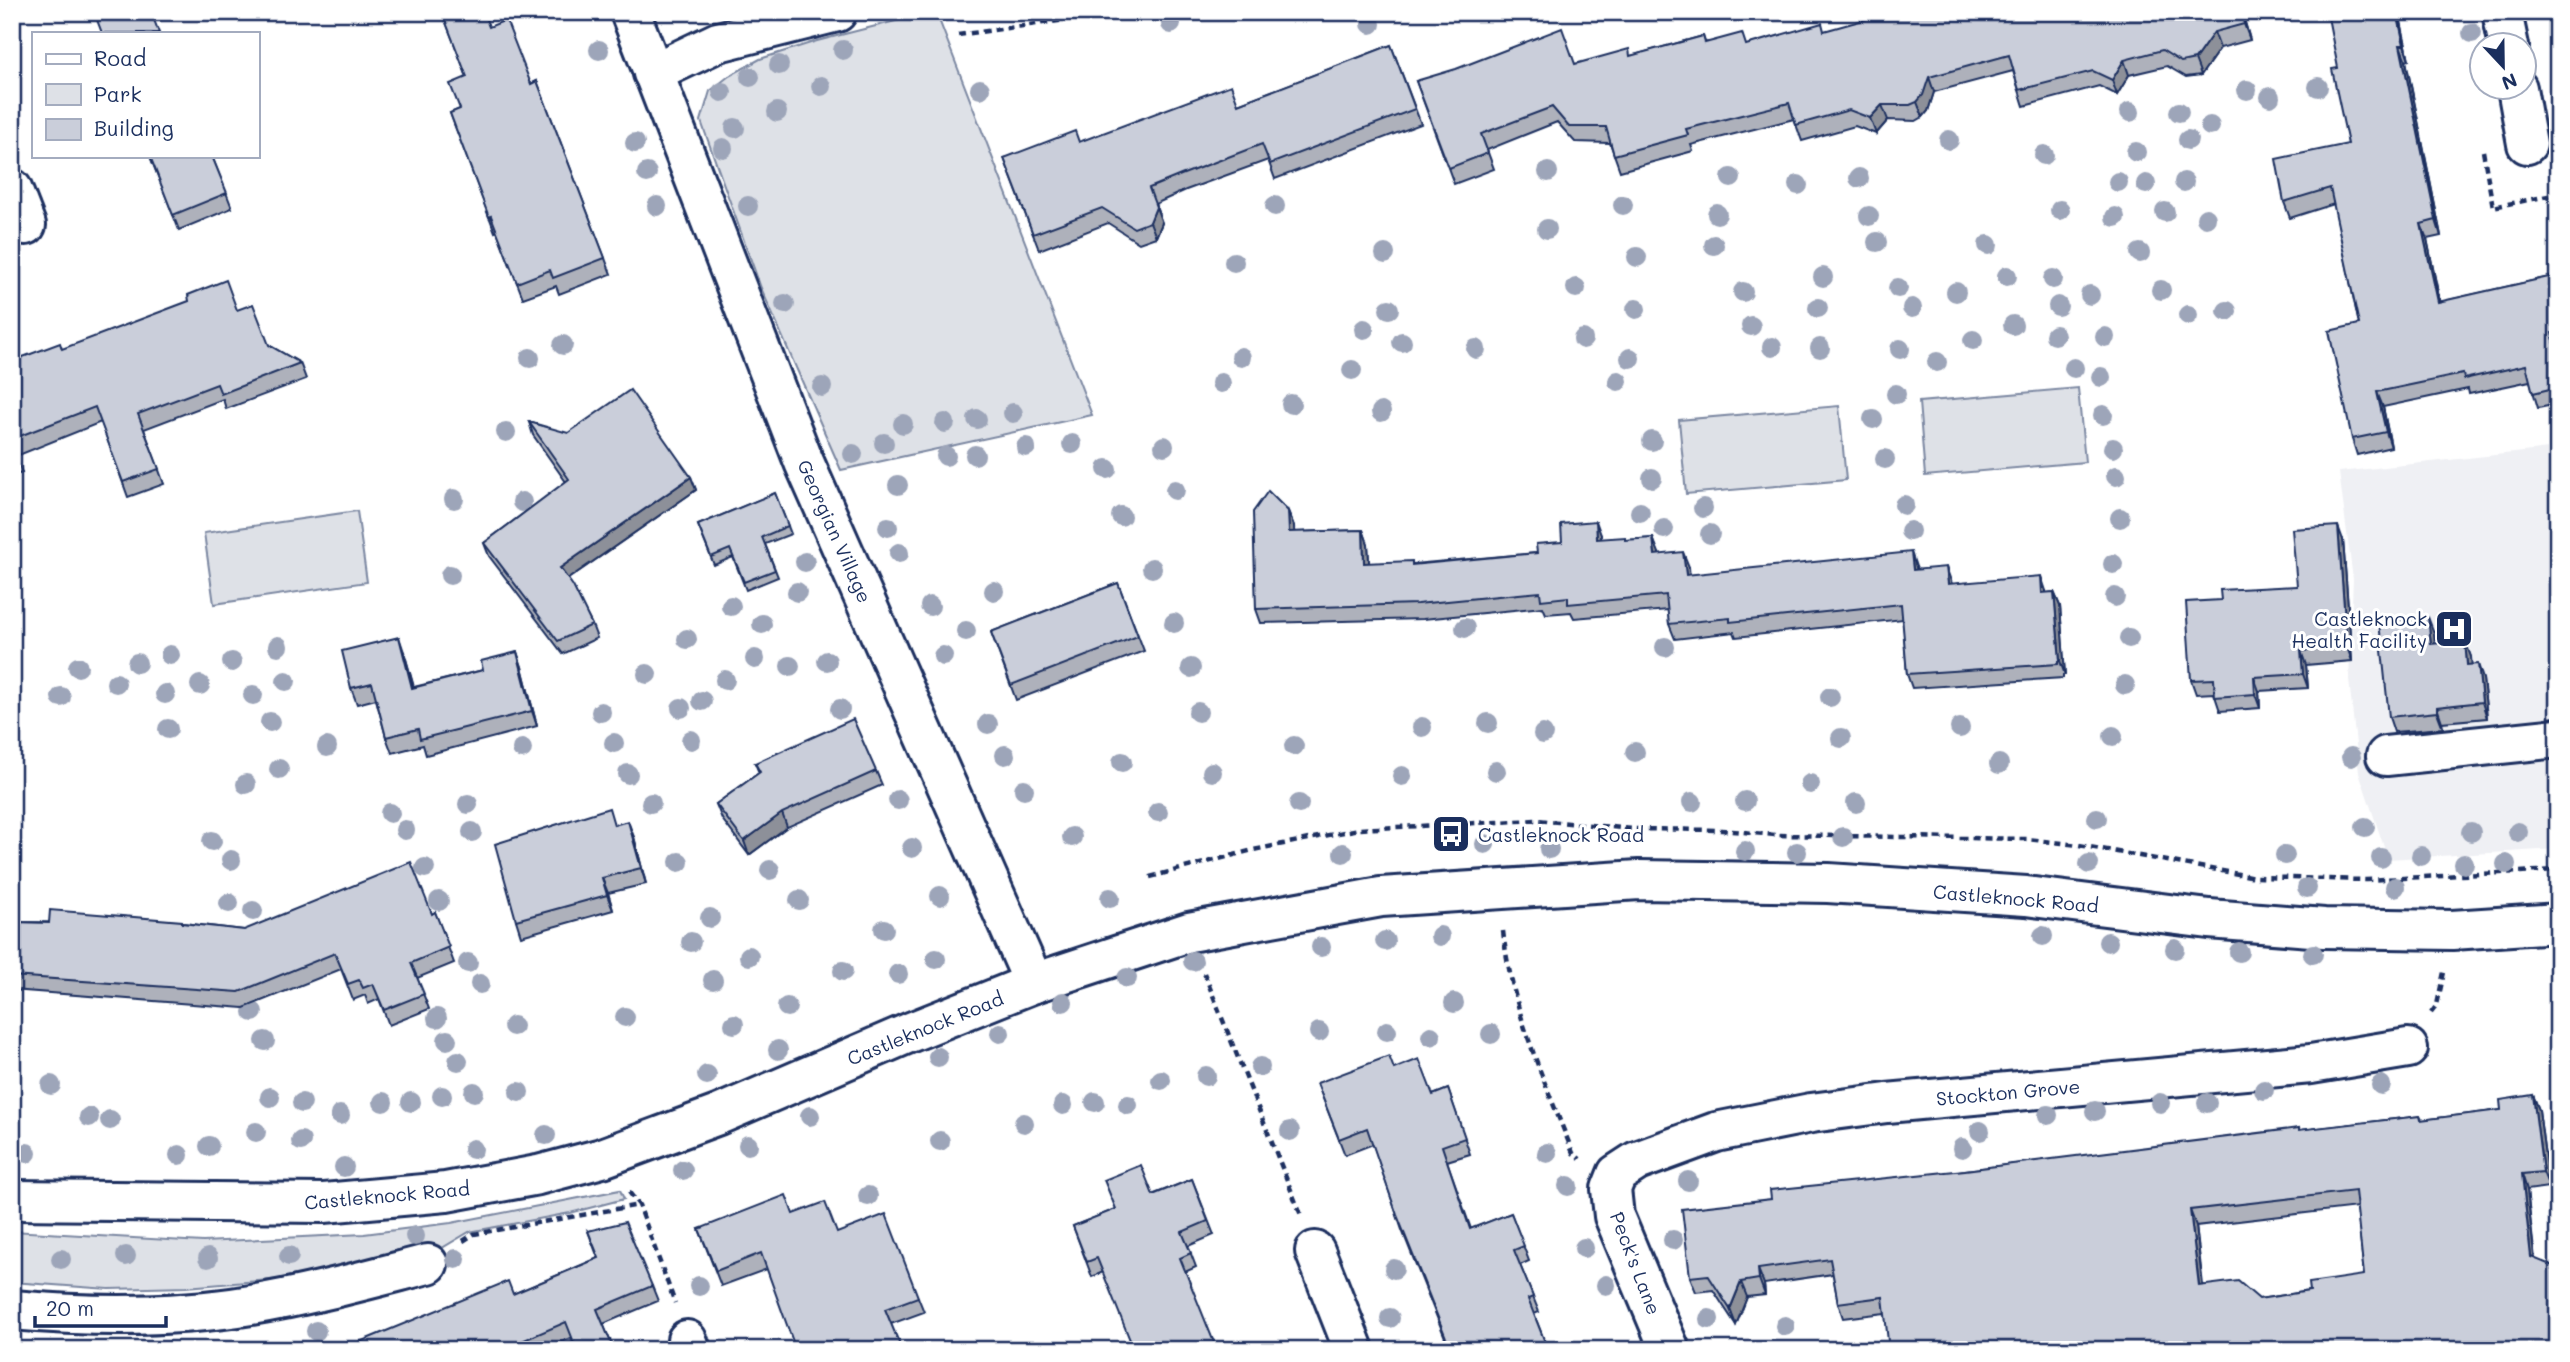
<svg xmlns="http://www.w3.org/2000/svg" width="2570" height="1362" viewBox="0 0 2570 1362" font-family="Mali,sans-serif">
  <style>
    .built { fill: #eff0f4 }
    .green { fill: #dee1e7; stroke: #7c88a2; stroke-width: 2 }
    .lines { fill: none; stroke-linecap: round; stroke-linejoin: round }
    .minor-casing { stroke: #1b2f5e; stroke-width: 44 }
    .major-casing { stroke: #1b2f5e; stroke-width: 44 }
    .path { stroke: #1b2f5e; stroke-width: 4.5; stroke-dasharray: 7 5; stroke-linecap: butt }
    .minor { stroke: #fff; stroke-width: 38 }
    .major { stroke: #fff; stroke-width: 38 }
    .tree { fill: #9da5b9 }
    .wall { fill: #aeb1bb; stroke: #1b2f5e; stroke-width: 2; fill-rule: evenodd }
    .shaded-wall { fill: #8d9099; stroke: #1b2f5e; stroke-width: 2 }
    .building { fill: #caceda; stroke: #1b2f5e; stroke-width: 2; fill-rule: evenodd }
    .labels { text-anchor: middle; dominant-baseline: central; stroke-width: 6; stroke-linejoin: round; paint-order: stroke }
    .street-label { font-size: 19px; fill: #1b2f5e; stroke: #fff }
    .poi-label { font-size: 19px; fill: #1b2f5e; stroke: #fff; text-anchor: end }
  </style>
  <rect width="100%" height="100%" fill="#fff"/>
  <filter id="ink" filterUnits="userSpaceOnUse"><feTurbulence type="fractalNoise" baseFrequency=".0143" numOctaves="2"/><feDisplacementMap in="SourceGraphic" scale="14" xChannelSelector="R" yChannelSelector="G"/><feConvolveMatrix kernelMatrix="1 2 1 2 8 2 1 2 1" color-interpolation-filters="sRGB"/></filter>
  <g filter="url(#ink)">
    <!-- built -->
    <polygon class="built" points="2558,448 2558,849 2388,859 2359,772 2349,680 2353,579 2339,472"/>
    <!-- green -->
    <g class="green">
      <polygon points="931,12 936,12 1092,415 841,470 761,288 701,121 710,91 729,76 760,59 817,41"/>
      <polygon points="2078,388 2085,462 1925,476 1919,402"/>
      <polygon points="1839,406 1846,480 1686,494 1679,420"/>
      <polygon points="357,511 367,582 214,604 204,533"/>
      <polygon points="620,1190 624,1199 570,1213 469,1232 437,1251 410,1258 281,1279 186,1287 109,1289 12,1282 12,1231 203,1242 364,1234 451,1223"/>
    </g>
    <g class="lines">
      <defs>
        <g id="minor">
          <polyline points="630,12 804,462 1034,983"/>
          <polyline points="2502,12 2509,46"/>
          <polyline points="653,73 718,42 837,12"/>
          <polyline points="2517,88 2527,144"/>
          <polyline points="12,189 26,225"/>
          <polyline points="2386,756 2558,738"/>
          <polyline points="1315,1251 1354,1350"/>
          <path d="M12 1310C91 1317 173 1318 251 1305 311 1295 369 1279 428 1264"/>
          <polyline points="687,1340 691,1350"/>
          <polyline points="1670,1350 1614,1216 1611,1189 1617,1174 1637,1161 1716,1132 1811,1113 1887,1103 2311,1064 2408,1048"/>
        </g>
        <polyline id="major" points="12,1200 324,1203 446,1192 538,1175 602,1158 718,1115 911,1032 1034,983 1189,932 1381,897 1639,880 1828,883 2026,896 2209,919 2324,928 2452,930 2558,923"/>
      </defs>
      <!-- minor casing -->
      <use href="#minor" class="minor-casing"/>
      <!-- major casing -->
      <use href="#major" class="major-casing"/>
      <!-- path -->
      <g class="path">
        <polyline points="958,35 1122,12"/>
        <polyline points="2553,35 2558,58"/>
        <polyline points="2483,151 2493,207 2558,194"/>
        <polyline points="1150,877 1253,850 1359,829 1537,820 1633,829 1722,830 1775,835 2027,839 2079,845 2255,877 2366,880 2558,870"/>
        <path d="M1503 931C1512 1011 1544 1080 1573 1153L1580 1159"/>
        <polyline points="1204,973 1301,1215"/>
        <polyline points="2431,1013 2437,1005 2444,972"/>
        <polyline points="629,1192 639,1205 675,1303"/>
        <polyline points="463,1241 474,1234 639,1205"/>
      </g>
      <!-- minor -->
      <use href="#minor" class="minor"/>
      <!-- major -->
      <use href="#major" class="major"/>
    </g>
    <!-- trees -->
    <g class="tree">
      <circle cx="1171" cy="24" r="10"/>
      <circle cx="1371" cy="24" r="10"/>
      <circle cx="2472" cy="33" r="10"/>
      <circle cx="599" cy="50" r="10"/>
      <circle cx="843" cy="50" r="10"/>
      <circle cx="779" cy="65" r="10"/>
      <circle cx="750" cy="77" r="10"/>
      <circle cx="821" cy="86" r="10"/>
      <circle cx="2318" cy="87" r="10"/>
      <circle cx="980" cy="89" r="10"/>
      <circle cx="2247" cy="90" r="10"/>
      <circle cx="722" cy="92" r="10"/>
      <circle cx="2270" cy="97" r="10"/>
      <circle cx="777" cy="112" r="10"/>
      <circle cx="2130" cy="112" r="10"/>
      <circle cx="2179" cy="112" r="10"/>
      <circle cx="2210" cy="126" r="10"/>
      <circle cx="735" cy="128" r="10"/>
      <circle cx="1949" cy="140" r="10"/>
      <circle cx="2188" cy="140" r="10"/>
      <circle cx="635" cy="143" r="10"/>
      <circle cx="723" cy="148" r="10"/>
      <circle cx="2136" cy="152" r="10"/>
      <circle cx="2044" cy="155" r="10"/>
      <circle cx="1548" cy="172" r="10"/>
      <circle cx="647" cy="173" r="10"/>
      <circle cx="1731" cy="178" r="10"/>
      <circle cx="1859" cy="178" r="10"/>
      <circle cx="2118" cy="182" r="10"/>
      <circle cx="2184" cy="182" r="10"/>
      <circle cx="2146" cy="184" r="10"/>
      <circle cx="1798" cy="185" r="10"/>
      <circle cx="1623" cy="205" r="10"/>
      <circle cx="657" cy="206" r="10"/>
      <circle cx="748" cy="206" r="10"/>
      <circle cx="1275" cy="206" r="10"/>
      <circle cx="2060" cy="210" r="10"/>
      <circle cx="2165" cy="212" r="10"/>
      <circle cx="1717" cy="214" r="10"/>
      <circle cx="1869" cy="216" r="10"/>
      <circle cx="2115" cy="217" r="10"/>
      <circle cx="2206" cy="218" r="10"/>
      <circle cx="1547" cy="229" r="10"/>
      <circle cx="1877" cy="242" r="10"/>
      <circle cx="1714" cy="245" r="10"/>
      <circle cx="1988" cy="245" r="10"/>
      <circle cx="2140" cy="253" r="10"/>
      <circle cx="1385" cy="254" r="10"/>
      <circle cx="1637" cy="257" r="10"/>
      <circle cx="1234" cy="262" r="10"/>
      <circle cx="2007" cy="276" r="10"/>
      <circle cx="1823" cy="277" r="10"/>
      <circle cx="2053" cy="279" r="10"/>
      <circle cx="1576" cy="288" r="10"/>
      <circle cx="1898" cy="288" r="10"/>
      <circle cx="2161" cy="290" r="10"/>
      <circle cx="1743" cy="292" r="10"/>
      <circle cx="1956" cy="292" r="10"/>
      <circle cx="2090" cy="295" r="10"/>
      <circle cx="785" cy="304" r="10"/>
      <circle cx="2058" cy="306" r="10"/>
      <circle cx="1818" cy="308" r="10"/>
      <circle cx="1912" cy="308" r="10"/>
      <circle cx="1389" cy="309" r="10"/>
      <circle cx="1636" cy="309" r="10"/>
      <circle cx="2227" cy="311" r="10"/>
      <circle cx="2188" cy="315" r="10"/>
      <circle cx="2013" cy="325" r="10"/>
      <circle cx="1751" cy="326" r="10"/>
      <circle cx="1364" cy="329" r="10"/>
      <circle cx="2055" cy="335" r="10"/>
      <circle cx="2105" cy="337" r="10"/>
      <circle cx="1583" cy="339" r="10"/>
      <circle cx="1973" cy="340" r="10"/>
      <circle cx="1402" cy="342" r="10"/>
      <circle cx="563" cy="345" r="10"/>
      <circle cx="1772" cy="347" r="10"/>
      <circle cx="1820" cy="348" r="10"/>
      <circle cx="1476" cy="349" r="10"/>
      <circle cx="1900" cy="349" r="10"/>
      <circle cx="1241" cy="357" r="10"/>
      <circle cx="530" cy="358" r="10"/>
      <circle cx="1630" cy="358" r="10"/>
      <circle cx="1937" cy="362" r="10"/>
      <circle cx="2074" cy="368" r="10"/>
      <circle cx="1352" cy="370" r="10"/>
      <circle cx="2101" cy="377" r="10"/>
      <circle cx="1618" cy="381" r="10"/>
      <circle cx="1221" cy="383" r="10"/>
      <circle cx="822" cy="387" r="10"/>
      <circle cx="1896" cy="394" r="10"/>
      <circle cx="1291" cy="404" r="10"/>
      <circle cx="1381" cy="412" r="10"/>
      <circle cx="1013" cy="413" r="10"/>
      <circle cx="2103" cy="415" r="10"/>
      <circle cx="977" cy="419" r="10"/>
      <circle cx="1873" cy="419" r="10"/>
      <circle cx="945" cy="423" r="10"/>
      <circle cx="903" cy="424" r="10"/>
      <circle cx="506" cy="432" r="10"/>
      <circle cx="1652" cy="441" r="10"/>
      <circle cx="884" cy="443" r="10"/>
      <circle cx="1072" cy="444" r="10"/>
      <circle cx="1164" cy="446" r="10"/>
      <circle cx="1026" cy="447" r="10"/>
      <circle cx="2113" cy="448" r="10"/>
      <circle cx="853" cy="454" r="10"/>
      <circle cx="975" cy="455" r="10"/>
      <circle cx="946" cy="456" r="10"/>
      <circle cx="1885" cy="459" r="10"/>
      <circle cx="1107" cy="469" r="10"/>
      <circle cx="2116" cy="476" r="10"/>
      <circle cx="1652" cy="478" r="10"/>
      <circle cx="898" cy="485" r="10"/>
      <circle cx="1175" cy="490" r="10"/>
      <circle cx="454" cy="499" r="10"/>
      <circle cx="522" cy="502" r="10"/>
      <circle cx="1904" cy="505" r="10"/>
      <circle cx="1703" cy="508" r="10"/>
      <circle cx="1640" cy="512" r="10"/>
      <circle cx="1121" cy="516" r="10"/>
      <circle cx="2120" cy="518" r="10"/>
      <circle cx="888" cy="527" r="10"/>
      <circle cx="1664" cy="529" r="10"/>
      <circle cx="1910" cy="531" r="10"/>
      <circle cx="1710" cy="534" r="10"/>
      <circle cx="899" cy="553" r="10"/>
      <circle cx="805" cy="562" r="10"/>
      <circle cx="2113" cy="564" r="10"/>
      <circle cx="1152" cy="568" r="10"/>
      <circle cx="450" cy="575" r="10"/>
      <circle cx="994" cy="591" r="10"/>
      <circle cx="797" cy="592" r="10"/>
      <circle cx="2115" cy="597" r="10"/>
      <circle cx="731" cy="606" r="10"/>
      <circle cx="930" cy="606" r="10"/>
      <circle cx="1174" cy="623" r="10"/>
      <circle cx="762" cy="624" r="10"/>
      <circle cx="1465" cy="628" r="10"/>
      <circle cx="966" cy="631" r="10"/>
      <circle cx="2129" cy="638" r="10"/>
      <circle cx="687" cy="639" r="10"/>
      <circle cx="278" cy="646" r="10"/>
      <circle cx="1665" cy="647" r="10"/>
      <circle cx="170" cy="655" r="10"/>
      <circle cx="943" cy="656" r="10"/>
      <circle cx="755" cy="659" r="10"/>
      <circle cx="827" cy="661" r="10"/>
      <circle cx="232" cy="662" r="10"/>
      <circle cx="137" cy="663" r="10"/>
      <circle cx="790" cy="666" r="10"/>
      <circle cx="78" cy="667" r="10"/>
      <circle cx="1191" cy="668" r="10"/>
      <circle cx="647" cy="674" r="10"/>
      <circle cx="725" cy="680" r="10"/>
      <circle cx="286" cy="681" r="10"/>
      <circle cx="116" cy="683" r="10"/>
      <circle cx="200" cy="685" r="10"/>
      <circle cx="2125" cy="685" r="10"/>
      <circle cx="165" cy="694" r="10"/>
      <circle cx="253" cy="695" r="10"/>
      <circle cx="61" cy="697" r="10"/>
      <circle cx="1830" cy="697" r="10"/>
      <circle cx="702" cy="701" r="10"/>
      <circle cx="681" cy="708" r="10"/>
      <circle cx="840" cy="709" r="10"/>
      <circle cx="601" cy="712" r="10"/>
      <circle cx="1198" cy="712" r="10"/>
      <circle cx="270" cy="722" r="10"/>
      <circle cx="1488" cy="723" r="10"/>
      <circle cx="988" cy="724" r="10"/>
      <circle cx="1422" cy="727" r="10"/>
      <circle cx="1960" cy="728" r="10"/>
      <circle cx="168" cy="729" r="10"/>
      <circle cx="1543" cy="734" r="10"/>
      <circle cx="2113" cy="736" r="10"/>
      <circle cx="1841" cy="738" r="10"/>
      <circle cx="691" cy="740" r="10"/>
      <circle cx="614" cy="743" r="10"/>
      <circle cx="1294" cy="746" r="10"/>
      <circle cx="327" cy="747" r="10"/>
      <circle cx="522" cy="749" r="10"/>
      <circle cx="1635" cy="752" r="10"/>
      <circle cx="1005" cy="755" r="10"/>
      <circle cx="2351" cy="757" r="10"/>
      <circle cx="1122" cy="762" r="10"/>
      <circle cx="1999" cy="764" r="10"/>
      <circle cx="279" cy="769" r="10"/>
      <circle cx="1496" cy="771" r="10"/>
      <circle cx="1212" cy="772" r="10"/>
      <circle cx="628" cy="774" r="10"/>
      <circle cx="1402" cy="776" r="10"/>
      <circle cx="246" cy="784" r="10"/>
      <circle cx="1810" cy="784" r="10"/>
      <circle cx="1024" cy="789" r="10"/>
      <circle cx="898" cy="800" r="10"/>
      <circle cx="1745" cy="801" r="10"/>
      <circle cx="1692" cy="802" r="10"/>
      <circle cx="651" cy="803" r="10"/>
      <circle cx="1856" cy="803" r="10"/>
      <circle cx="468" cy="804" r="10"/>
      <circle cx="1299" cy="804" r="10"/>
      <circle cx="1158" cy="812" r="10"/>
      <circle cx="390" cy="813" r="10"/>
      <circle cx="2097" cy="818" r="10"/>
      <circle cx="2365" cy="827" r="10"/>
      <circle cx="405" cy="830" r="10"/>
      <circle cx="472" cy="832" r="10"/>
      <circle cx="2471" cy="832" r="10"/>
      <circle cx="2518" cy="832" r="10"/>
      <circle cx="1072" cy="837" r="10"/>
      <circle cx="1843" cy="837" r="10"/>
      <circle cx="212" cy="841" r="10"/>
      <circle cx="1485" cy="844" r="10"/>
      <circle cx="912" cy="848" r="10"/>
      <circle cx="1549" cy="849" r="10"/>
      <circle cx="1745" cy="851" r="10"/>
      <circle cx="1797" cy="852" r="10"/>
      <circle cx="1343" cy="853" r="10"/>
      <circle cx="2285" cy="855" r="10"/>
      <circle cx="2421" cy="856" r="10"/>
      <circle cx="2381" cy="858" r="10"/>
      <circle cx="231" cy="860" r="10"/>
      <circle cx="679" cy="862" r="10"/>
      <circle cx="2089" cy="864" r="10"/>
      <circle cx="2464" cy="864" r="10"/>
      <circle cx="2506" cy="864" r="10"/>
      <circle cx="425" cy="868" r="10"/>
      <circle cx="770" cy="870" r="10"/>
      <circle cx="2395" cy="887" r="10"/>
      <circle cx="2307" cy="888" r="10"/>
      <circle cx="940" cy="896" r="10"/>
      <circle cx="1110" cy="898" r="10"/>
      <circle cx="799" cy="900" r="10"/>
      <circle cx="439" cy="901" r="10"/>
      <circle cx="229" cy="903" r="10"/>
      <circle cx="253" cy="911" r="10"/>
      <circle cx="710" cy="918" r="10"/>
      <circle cx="884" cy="929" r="10"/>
      <circle cx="1440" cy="936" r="10"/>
      <circle cx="2043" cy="936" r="10"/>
      <circle cx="1385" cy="941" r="10"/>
      <circle cx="691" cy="942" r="10"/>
      <circle cx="2108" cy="942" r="10"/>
      <circle cx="1321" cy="947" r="10"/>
      <circle cx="2175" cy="949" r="10"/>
      <circle cx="2239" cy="952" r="10"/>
      <circle cx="2313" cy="954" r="10"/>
      <circle cx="749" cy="956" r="10"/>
      <circle cx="936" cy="959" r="10"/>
      <circle cx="1193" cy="961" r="10"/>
      <circle cx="468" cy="963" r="10"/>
      <circle cx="843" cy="971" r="10"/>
      <circle cx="898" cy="974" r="10"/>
      <circle cx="1127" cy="978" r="10"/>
      <circle cx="713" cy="980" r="10"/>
      <circle cx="480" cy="984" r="10"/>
      <circle cx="1063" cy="1002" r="10"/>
      <circle cx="1454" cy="1003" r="10"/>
      <circle cx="787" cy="1007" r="10"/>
      <circle cx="253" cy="1012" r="10"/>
      <circle cx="625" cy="1017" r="10"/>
      <circle cx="437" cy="1018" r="10"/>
      <circle cx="734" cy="1024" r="10"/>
      <circle cx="513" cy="1026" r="10"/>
      <circle cx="1387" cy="1031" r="10"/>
      <circle cx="1319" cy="1032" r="10"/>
      <circle cx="1000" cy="1033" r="10"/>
      <circle cx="1491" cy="1034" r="10"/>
      <circle cx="1431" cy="1036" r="10"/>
      <circle cx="447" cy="1040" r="10"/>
      <circle cx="265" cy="1041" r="10"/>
      <circle cx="778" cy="1050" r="10"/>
      <circle cx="938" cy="1057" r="10"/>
      <circle cx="458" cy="1061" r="10"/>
      <circle cx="1260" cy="1067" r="10"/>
      <circle cx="707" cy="1075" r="10"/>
      <circle cx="1206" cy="1076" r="10"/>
      <circle cx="1161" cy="1080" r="10"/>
      <circle cx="51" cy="1085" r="10"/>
      <circle cx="2381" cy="1085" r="10"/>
      <circle cx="2264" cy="1090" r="10"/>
      <circle cx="474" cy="1092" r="10"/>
      <circle cx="519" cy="1092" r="10"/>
      <circle cx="442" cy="1096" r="10"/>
      <circle cx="270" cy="1097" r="10"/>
      <circle cx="383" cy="1102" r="10"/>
      <circle cx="411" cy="1102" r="10"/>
      <circle cx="1095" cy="1102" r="10"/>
      <circle cx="302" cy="1103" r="10"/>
      <circle cx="2160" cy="1103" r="10"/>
      <circle cx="2207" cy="1103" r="10"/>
      <circle cx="1063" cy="1105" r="10"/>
      <circle cx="1128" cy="1105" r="10"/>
      <circle cx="2095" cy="1111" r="10"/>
      <circle cx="340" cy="1115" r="10"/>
      <circle cx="2048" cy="1115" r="10"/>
      <circle cx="810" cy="1116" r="10"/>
      <circle cx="89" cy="1117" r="10"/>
      <circle cx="110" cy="1120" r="10"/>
      <circle cx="1024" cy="1123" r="10"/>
      <circle cx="1290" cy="1131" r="10"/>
      <circle cx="1980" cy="1131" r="10"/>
      <circle cx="256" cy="1132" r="10"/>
      <circle cx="546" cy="1135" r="10"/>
      <circle cx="301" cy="1141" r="10"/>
      <circle cx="940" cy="1141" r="10"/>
      <circle cx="748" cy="1145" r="10"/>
      <circle cx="209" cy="1146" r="10"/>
      <circle cx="1962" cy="1148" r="10"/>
      <circle cx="473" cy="1149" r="10"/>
      <circle cx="27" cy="1153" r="10"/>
      <circle cx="1547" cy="1153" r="10"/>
      <circle cx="179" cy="1155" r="10"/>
      <circle cx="344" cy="1167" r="10"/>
      <circle cx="683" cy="1170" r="10"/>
      <circle cx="1688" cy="1181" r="10"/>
      <circle cx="1568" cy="1186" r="10"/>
      <circle cx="868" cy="1196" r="10"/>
      <circle cx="415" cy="1236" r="10"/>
      <circle cx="1673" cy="1240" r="10"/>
      <circle cx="1584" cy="1248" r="10"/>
      <circle cx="126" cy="1256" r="10"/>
      <circle cx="289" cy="1256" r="10"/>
      <circle cx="208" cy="1258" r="10"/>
      <circle cx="61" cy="1259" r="10"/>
      <circle cx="456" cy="1259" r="10"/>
      <circle cx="1394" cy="1269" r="10"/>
      <circle cx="1606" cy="1285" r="10"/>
      <circle cx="699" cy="1286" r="10"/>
      <circle cx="1390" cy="1318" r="10"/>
      <circle cx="1709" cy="1319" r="10"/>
      <circle cx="1785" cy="1326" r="10"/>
      <circle cx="316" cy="1331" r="10"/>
    </g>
    <!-- wall -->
    <g class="wall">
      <polygon points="432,12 483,12 489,27 531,84 537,81 611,274 559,294 556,286 523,298 497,231 495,232 450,113 460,109 467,77 442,12 434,16"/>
      <polygon points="2242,12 2250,40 2220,48 2201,75 2186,77 2167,66 2129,75 2117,95 2099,86 2024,106 2013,71 1934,92 1928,111 1923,117 1916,121 1888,120 1876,134 1855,126 1802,141 1794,119 1691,145 1693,151 1620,171 1610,143 1575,142 1557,122 1487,150 1494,169 1454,184 1416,81 1575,64 1631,56 1703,36 1705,42 1747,45 1825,31 1907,14"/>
      <polygon points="2399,12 2409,60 2406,61 2441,236 2427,239 2440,302 2558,275 2558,404 2538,408 2530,381 2469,394 2468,389 2383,407 2391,447 2357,455 2352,439 2359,324 2334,204 2290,218 2284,202 2348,144 2338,68"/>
      <polygon points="1391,45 1421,124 1275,179 1268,160 1186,190 1155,204 1162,223 1156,237 1139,243 1108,223 1039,250 1004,158 1079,142 1238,104"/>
      <polygon points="150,156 204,157 212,156 232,208 179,230"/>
      <polygon points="237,310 269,345 300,363 306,379 226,409 223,399 144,429 164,484 128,497 101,422 16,456 22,473 12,476 12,361"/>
      <polygon points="529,422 691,477 696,490 568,579 592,625 597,638 563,654 489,556 484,543 566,482 533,435"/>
      <polygon points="775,493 791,534 765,544 778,577 746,590 733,557 714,565 698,525"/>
      <polygon points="1288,511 1294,526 1294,532 1363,530 1368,544 1369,563 1413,564 1537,553 1562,542 1601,535 1601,539 1626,540 1653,538 1659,555 1689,567 1689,575 1916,567 1917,569 1951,581 1952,584 2046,591 2046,593 2054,592 2060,606 2065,675 2063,675 2063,678 1912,688 1907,674 1903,619 1736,637 1734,632 1675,639 1669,624 1668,610 1574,618 1571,612 1546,614 1543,607 1423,619 1261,623 1256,609"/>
      <polygon points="2343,540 2352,661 2306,665 2308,688 2259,691 2260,708 2220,711 2214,693 2196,694 2191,680 2221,600 2297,586"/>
      <polygon points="1118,583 1144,651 1016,700 991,632"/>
      <polygon points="2434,633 2435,644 2465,641 2471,657 2471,664 2483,679 2487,718 2442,722 2443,728 2394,732 2389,717"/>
      <polygon points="404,652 414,687 483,670 517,652 522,667 537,726 426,755 423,745 392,753 386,737 376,699 357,704 351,688"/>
      <polygon points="755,763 876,771 882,785 787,827 749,855 722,819 716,804 759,773"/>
      <polygon points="615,825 634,837 646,884 608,893 613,910 521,936 516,920"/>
      <polygon points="435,912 454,963 417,978 429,1009 389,1025 379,999 368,1004 365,995 353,1000 341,969 244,1008 12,990 12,922 183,923 244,930 432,914"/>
      <polygon points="1394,1069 1433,1095 1448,1089 1470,1154 1447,1161 1471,1229 1511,1213 1529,1261 1520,1265 1539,1312 1534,1314 1548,1350 1450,1350 1402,1230 1373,1144 1345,1155 1317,1083"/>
      <path d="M2533 1095 2539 1110 2549 1187 2527 1190 2535 1259 2558 1350 1885 1313 1843 1318 1838 1303 1833 1274 1764 1284 1765 1295 1747 1297 1736 1325 1713 1290 1696 1292 1690 1277 1771 1199 1965 1170 2420 1116 2422 1120 2501 1110ZM2357 1207 2364 1275 2310 1291 2259 1299 2203 1285 2196 1226Z"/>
      <polygon points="1192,1179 1214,1235 1188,1246 1196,1267 1185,1272 1103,1272 1092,1277 1073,1226"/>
      <polygon points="793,1214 837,1233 918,1297 924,1312 891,1324 767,1269 721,1286 699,1229"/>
      <polygon points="588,1231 652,1286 658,1301 603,1324 614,1350 576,1350 571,1338 543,1350 340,1350 513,1294 598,1258"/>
    </g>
    <!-- shaded-wall -->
    <g class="shaded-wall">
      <polygon points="2241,12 2242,12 2250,40 2244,24"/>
      <polygon points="2397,12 2399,12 2409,60 2404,45"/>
      <polygon points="2214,32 2220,48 2201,75 2195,59"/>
      <polygon points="2400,45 2406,61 2441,236 2436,220"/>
      <polygon points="2124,60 2129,75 2117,95 2112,80"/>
      <polygon points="1929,77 1934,92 1928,111 1923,117 1917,102"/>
      <polygon points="1882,105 1888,120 1876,134 1870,118"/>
      <polygon points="1156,207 1162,223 1156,237 1150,222"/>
      <polygon points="2421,224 2427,239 2443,318 2438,302"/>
      <polygon points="2377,392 2383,407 2391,447 2386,432"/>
      <polygon points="691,477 696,490 565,581 560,568"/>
      <polygon points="1288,511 1294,526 1295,546 1289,532"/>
      <polygon points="1596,521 1601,535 1602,554 1597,539"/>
      <polygon points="2338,526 2343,540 2352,661 2347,647"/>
      <polygon points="1363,530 1368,544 1370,577 1364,563"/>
      <polygon points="1653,538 1659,553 1660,570 1655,555"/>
      <polygon points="1683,552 1689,567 1691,590 1686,575"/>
      <polygon points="1911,552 1916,567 1918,584 1913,570"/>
      <polygon points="1946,567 1951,581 1953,599 1948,584"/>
      <polygon points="2041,576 2046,591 2047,607 2042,593"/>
      <polygon points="2054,592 2060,606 2065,675 2060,661"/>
      <polygon points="2428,617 2434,633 2436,660 2431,644"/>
      <polygon points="399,637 404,652 418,703 412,688"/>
      <polygon points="2465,641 2471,657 2473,680 2467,665"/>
      <polygon points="2301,651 2306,665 2308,688 2303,674"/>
      <polygon points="517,652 522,667 537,726 532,711"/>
      <polygon points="2478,664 2483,679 2487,718 2482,702"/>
      <polygon points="2254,677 2259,691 2260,708 2255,694"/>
      <polygon points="2437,707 2442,722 2443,728 2437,712"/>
      <polygon points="782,813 787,827 749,855 744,841"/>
      <polygon points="628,821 634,837 646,884 641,868"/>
      <polygon points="602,878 608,893 613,910 607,895"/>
      <polygon points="2533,1095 2539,1110 2549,1187 2543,1172"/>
      <polygon points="2522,1174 2527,1190 2536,1273 2531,1257"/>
      <polygon points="2190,1210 2196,1226 2204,1301 2199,1286"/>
      <polygon points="1758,1269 1764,1284 1765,1295 1759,1279"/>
      <polygon points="1741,1282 1747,1297 1736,1325 1730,1309"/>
    </g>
    <!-- building -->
    <g class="building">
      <polygon points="94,12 151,12 159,33 102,33"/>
      <polygon points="442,12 483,12 489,27 506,20 531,84 537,81 605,258 553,278 550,270 517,283 491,216 489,217 450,113 460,109 450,84 467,77"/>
      <polygon points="1892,12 1906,12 1907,14 1915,12 2241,12 2244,24 2214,32 2195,59 2181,62 2162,50 2124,60 2112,80 2093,71 2019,90 2009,55 1929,77 1923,95 1917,102 1910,105 1882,105 1870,118 1849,110 1796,125 1789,103 1686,129 1688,135 1614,155 1606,127 1569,127 1552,107 1481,134 1488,153 1449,168 1416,81 1456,69 1562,28 1575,64 1629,49 1630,56 1703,36 1705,43 1742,33 1746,45 1822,23 1824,31"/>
      <polygon points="2327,12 2397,12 2404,45 2400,45 2436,220 2421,224 2438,302 2558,275 2558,332 2552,333 2558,356 2558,387 2533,393 2526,365 2464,379 2463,374 2377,392 2386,432 2352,439 2329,331 2359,324 2330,188 2284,202 2276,159 2348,144 2332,69 2338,68"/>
      <polygon points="1391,45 1415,109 1270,164 1262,144 1181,175 1149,188 1156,207 1150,222 1134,228 1102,208 1033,234 1004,158 1075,131 1079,142 1231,85 1238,104"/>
      <polygon points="150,156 204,156 204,157 212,156 227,193 173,215"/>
      <polygon points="226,280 237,310 253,304 269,345 300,363 221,394 217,384 138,414 159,469 123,482 95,407 12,439 12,361 60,343 62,349 189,301 188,295"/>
      <polygon points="630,390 691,477 560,568 573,586 592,625 558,641 484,543 569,479 529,422 568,433"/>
      <polygon points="12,448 16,457 12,459"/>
      <polygon points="1268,491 1288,511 1289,532 1363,530 1364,563 1412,561 1412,565 1537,553 1536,544 1562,542 1561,524 1596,521 1597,539 1625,537 1625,540 1653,538 1655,555 1683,552 1686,575 1911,552 1913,570 1946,567 1948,584 2041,576 2042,593 2054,592 2060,661 2058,661 2058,664 1907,674 1901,604 1730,622 1730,618 1669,624 1666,595 1568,604 1568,597 1541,600 1540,592 1417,604 1256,609 1253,512"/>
      <polygon points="775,493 788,526 762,537 775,570 744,582 730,549 711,557 698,525"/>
      <polygon points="2338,526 2347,647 2301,651 2303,674 2254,677 2255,694 2215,697 2214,679 2191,680 2186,602 2221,600 2220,590 2297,586 2292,529"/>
      <polygon points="1118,583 1138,636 1011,685 991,632"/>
      <polygon points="2428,617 2431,644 2465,641 2467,665 2478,664 2482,702 2437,707 2437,712 2389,717 2379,622"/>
      <polygon points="399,637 412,688 483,670 481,661 517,652 532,711 420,739 418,729 386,737 372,683 351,688 342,651"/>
      <polygon points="853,719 876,771 782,813 744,841 716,804 760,772 755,763"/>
      <polygon points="609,808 614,825 628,821 641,868 602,878 607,895 516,920 495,844"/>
      <polygon points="411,862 432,914 435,912 449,947 411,963 424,994 384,1010 373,984 363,988 359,980 348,984 335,953 239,992 12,976 12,922 49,923 50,910 182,921 182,923 244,930"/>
      <polygon points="1389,1056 1394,1069 1419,1059 1433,1095 1448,1089 1465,1138 1442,1146 1470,1229 1511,1213 1524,1246 1514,1250 1533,1297 1528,1299 1548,1350 1451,1350 1397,1215 1367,1128 1339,1139 1317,1083"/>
      <path d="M2533 1095 2543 1172 2522 1174 2531 1257 2558 1268V1350H1889L1883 1297 1838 1303 1830 1259 1758 1269 1759 1279 1741 1282 1730 1309 1708 1275 1690 1277 1682 1209 1771 1199 1770 1190 1965 1170 2299 1128V1130L2420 1116 2421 1120 2501 1110 2500 1100ZM2355 1191 2364 1275 2309 1283 2310 1291 2259 1299 2238 1281 2199 1286 2190 1210Z"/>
      <polygon points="1141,1165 1153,1195 1192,1179 1208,1221 1182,1232 1191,1253 1180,1258 1217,1350 1134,1350 1097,1258 1087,1262 1073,1226 1116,1209 1104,1180"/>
      <polygon points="786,1195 793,1214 825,1202 837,1233 886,1214 918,1297 885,1309 902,1350 796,1350 761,1253 716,1271 699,1229"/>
      <polygon points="625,1222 652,1286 597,1309 614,1350 577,1350 566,1322 501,1350 340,1350 508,1281 513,1294 599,1258 588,1231"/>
    </g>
  </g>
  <!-- icons -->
  <defs>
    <symbol id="hospital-square" viewBox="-11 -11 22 22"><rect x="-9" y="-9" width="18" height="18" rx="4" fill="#1b2f5e" stroke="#fff"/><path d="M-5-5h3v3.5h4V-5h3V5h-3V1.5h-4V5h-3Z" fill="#fff"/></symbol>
    <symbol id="bus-square" viewBox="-11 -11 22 22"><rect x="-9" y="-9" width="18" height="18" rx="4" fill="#1b2f5e" stroke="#fff"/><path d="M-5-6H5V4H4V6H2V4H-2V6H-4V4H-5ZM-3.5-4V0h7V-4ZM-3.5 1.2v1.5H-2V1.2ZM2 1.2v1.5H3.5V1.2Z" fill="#fff"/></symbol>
  </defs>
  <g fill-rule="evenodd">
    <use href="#hospital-square" x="2432" y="607" width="44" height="44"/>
    <use href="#bus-square" x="1429" y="812" width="44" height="44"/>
  </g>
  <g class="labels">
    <!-- street labels -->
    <g class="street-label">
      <text transform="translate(835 531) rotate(66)">Georgian Village</text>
      <text transform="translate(2016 898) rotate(5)">Castleknock Road</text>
      <text transform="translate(925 1028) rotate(-22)">Castleknock Road</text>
      <text transform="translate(2008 1092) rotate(-5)">Stockton Grove</text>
      <text transform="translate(387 1195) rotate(-5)">Castleknock Road</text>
      <text transform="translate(1636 1263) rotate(69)">Peck's Lane</text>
    </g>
    <!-- poi labels -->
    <g class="poi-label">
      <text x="2427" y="618">Castleknock<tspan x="2427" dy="22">Health Facility</tspan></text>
      <text x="1478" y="834" text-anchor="start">Castleknock Road</text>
    </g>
  </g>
  <!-- margin -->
  <rect width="2570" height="1362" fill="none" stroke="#fff" stroke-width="42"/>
  <rect x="21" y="21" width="2528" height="1320" fill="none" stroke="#1b2f5e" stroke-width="2.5" filter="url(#ink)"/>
  <!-- legend -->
  <rect x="32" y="32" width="228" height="126" fill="#ffffff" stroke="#a4acbf" stroke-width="2"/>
  <rect x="46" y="54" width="35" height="10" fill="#ffffff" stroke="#a4acbf" stroke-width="2"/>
  <text x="94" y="66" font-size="21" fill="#1b2f5e">Road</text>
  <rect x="46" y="84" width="35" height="21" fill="#dee1e7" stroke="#a4acbf" stroke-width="2"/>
  <text x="94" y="102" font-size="21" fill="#1b2f5e">Park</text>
  <rect x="46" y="119" width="35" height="21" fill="#caceda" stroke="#a4acbf" stroke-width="2"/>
  <text x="94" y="136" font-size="21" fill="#1b2f5e">Building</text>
  <!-- north arrow -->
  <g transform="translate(2503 66) rotate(158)"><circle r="33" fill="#ffffff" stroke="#a4acbf" stroke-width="2"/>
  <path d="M0-5L12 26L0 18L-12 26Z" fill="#1b2f5e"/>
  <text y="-10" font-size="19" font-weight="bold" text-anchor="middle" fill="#1b2f5e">N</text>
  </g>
  <!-- scale -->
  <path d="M35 1316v10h131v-10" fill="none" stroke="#1b2f5e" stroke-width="3.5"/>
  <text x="46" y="1316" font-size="21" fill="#1b2f5e" stroke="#ffffff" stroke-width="5" paint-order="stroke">20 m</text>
</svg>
